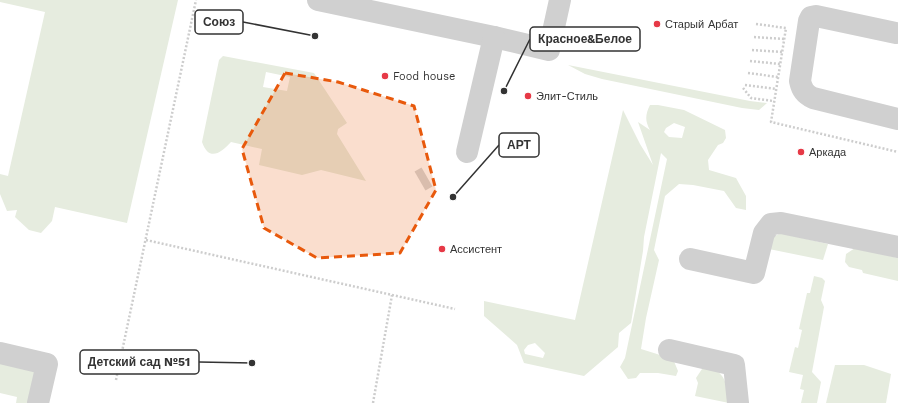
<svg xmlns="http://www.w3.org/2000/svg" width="898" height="403" viewBox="0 0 898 403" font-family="'Work Sans',sans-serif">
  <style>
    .green { fill: #e6ecdf; fill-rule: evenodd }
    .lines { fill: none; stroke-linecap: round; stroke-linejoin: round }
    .minor-tunnel { stroke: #d6d6d6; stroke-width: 22; stroke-dasharray: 22 11; stroke-linecap: butt }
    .path { stroke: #cdcdcd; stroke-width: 2.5; stroke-dasharray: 2 2; stroke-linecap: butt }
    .minor { stroke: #d0d0d0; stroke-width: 22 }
    .marked { fill: #e8590c; fill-opacity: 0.2; stroke: #e8590c; stroke-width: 3; stroke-dasharray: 8 5; stroke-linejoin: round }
    .poi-dot { fill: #e63946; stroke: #fff; stroke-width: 1.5 }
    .labels { text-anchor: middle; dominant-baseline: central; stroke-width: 4; stroke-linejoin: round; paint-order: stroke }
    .poi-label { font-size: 11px; fill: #333; stroke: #fff; text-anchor: start }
    .leader { fill: none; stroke: #333; stroke-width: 1.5 }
    .callout-dot { fill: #333; stroke: #fff; stroke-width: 1.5 }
    .callout { fill: #fff; stroke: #333; stroke-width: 1.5 }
    .callout-label { font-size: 12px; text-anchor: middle; font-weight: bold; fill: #333 }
  </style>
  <rect width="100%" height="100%" fill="#fff"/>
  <!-- green -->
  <g class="green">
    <polygon points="0,0 178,0 127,223 55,207 52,221 41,233 29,230 15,217 17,210 7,211 0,194 0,174 8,176 45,12 0,2"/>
    <path d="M223 56 314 73 347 123 338 129 337 134 366 181 321 170 302 175 259 165 262 149 231 142C221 153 209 162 202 142L219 60ZM266 72 290 77 287 91 263 87Z"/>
    <polygon points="568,65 750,101 767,103 759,110 742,108 602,79 585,74"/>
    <path d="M650 105H658L684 110 725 130 726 138 723 143 718 145 708 160 709 170 736 178 746 196V210L736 208 724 191 693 185 679 184 665 196 654 250 659 260 646 318 641 349 673 359 678 371 676 376 658 373H640L636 378 628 379 620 367 625 358 667 159 661 153 644 237 643 251 631 323 619 333 618 347 584 376 524 363 517 345 484 316V301L575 320 623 110 640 144 653 165 638 122 650 130C645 121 645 115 650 105ZM674 123 685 127 682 138 669 137 664 132 666 128ZM535 343 545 353 543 358 525 354 524 350 528 345Z"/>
    <polygon points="781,233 828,244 823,260 764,248 771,238"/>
    <polygon points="855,248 898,258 898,281 863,273 862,270 849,267 845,262 846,254"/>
    <polygon points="814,276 822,278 825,281 821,300 824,307 812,372 821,382 817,403 801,403 804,390 800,389 803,375 789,372 795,347 798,348 802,330 799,329 807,293 810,293"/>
    <polygon points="0,363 32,369 36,373 29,403 16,403 17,397 0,393"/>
    <polygon points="835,365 864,365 891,374 886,403 826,403"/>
    <path d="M712 367C728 378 726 385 729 403L695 396 698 383 696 378 702 369Z"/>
  </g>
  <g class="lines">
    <!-- minor-tunnel -->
    <polyline class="minor-tunnel" points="420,181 427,177"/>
    <!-- path -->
    <g class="path">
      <polyline points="756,24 786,28 771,122 898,152"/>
      <polyline points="754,37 784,39"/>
      <polyline points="752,50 782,52"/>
      <polyline points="750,61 780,64"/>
      <polyline points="748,73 778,77"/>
      <polyline points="745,85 776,89"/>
      <polyline points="743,88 751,98 773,101"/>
      <polyline points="146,240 455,309"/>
      <polyline points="116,380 196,0"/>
      <polyline points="373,403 392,295"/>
    </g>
    <!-- minor -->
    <g class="minor">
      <polyline points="318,0 494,37 549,50 560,0"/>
      <path d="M896 33 816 16 811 17 809 21 800 81C802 90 805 94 813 98L898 119"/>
      <polyline points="467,152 494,37"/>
      <polyline points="690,259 754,273 764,233 771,224 781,223 898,247"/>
      <polyline points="669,350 734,365 738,403"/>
      <polyline points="0,353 47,364 38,403"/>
    </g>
  </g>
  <!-- marked area -->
  <path class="marked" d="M285 73 338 82 414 106 436 190 400 253 317 258 264 228 242 149Z"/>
  <!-- markers -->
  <g class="poi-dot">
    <circle cx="657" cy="24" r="4"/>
    <circle cx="385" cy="76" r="4"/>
    <circle cx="528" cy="96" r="4"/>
    <circle cx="801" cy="152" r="4"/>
    <circle cx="442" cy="249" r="4"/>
  </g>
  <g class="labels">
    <!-- poi labels -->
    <g class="poi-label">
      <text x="665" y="24">Старый Арбат</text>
      <text x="393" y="76">Food house</text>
      <text x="536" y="96">Элит-Стиль</text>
      <text x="809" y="152">Аркада</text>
      <text x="450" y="249">Ассистент</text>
    </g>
  </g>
  <!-- callouts -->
  <path class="leader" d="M315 36L243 22M504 91L530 39M453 197L499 145M252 363L199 362"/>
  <g class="callout-dot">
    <circle cx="315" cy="36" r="4"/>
    <circle cx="504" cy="91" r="4"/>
    <circle cx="453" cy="197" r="4"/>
    <circle cx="252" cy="363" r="4"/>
  </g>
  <g class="callout">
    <rect x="195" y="10" width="48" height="24" rx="4"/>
    <rect x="530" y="27" width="110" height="24" rx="4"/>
    <rect x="499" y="133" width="40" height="24" rx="4"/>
    <rect x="80" y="350" width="119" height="24" rx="4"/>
  </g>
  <g class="callout-label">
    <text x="219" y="26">Союз</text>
    <text x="585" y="43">Красное&amp;Белое</text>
    <text x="519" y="149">АРТ</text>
    <text x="139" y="366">Детский сад №51</text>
  </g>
</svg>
